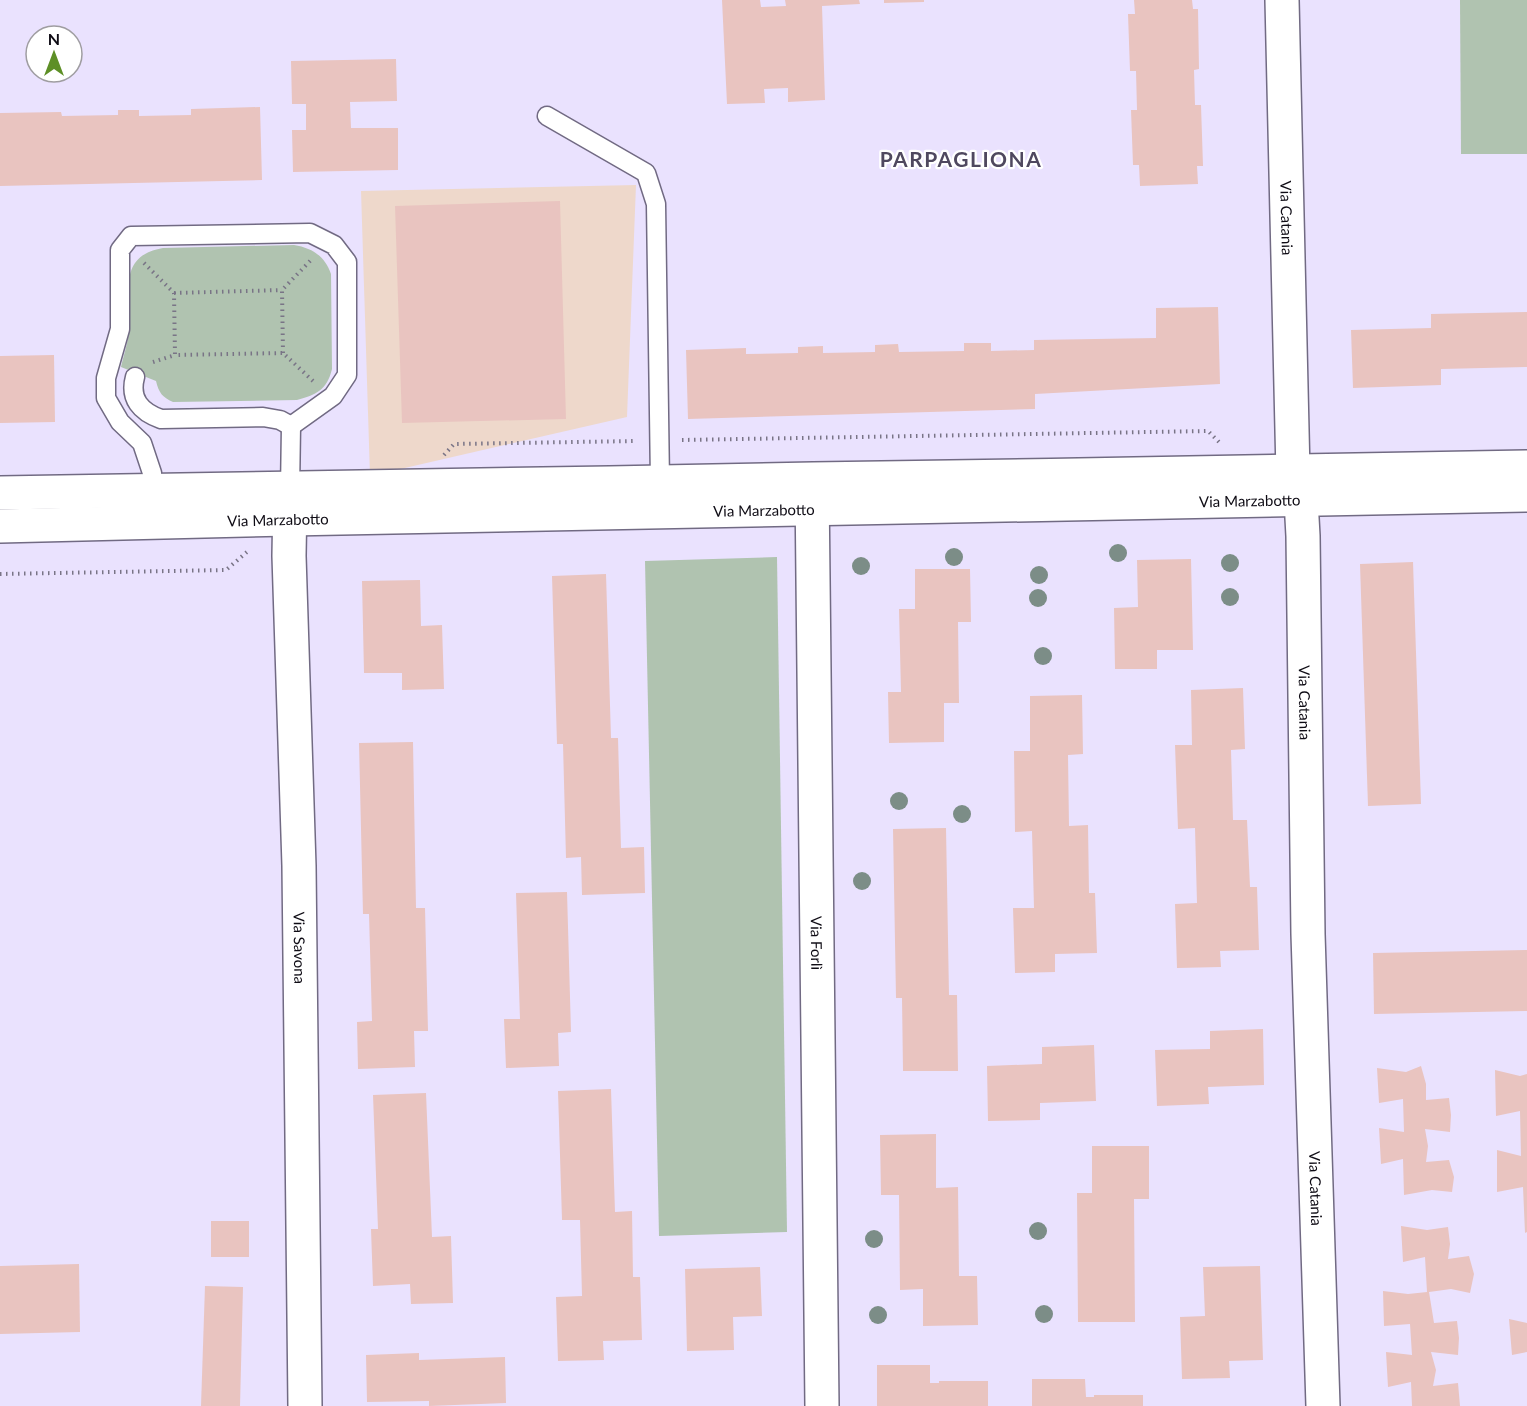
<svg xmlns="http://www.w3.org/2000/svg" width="1527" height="1406" viewBox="0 0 1527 1406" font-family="Lato,sans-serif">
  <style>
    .commercial { fill: #eed8cb }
    .green { fill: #b0c3b0 }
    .building { fill: #e9c4c0 }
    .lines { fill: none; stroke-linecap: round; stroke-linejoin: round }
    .lane-casing { stroke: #716a83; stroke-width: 21 }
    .street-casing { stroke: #716a83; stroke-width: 36 }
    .path { stroke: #797486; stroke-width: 4; stroke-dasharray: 1.5 4.5; stroke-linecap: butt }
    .lane { stroke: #fff; stroke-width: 18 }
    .street { stroke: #fff; stroke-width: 33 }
    .tree { fill: #7c8d87 }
    .labels { text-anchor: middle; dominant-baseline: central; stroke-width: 4.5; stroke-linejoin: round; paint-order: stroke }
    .street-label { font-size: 15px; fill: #0e0b14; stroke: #fff }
    .district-label { font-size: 21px; font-weight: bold; letter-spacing: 1.5px; fill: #4f485f; stroke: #fff }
  </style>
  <rect width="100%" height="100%" fill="#eae2fe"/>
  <!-- commercial -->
  <polygon class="commercial" points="636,185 627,417 370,476 361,191"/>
  <!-- green -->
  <g class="green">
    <polygon points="1460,0 1527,0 1527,154 1461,154"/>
    <path d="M294 245C312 248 325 256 331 274L332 369C327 390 316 395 297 400L173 402C162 397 159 393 156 381L121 367C124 354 128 343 129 330 131 295 116 256 163 248Z"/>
    <polygon points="777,557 787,1232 659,1236 645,561"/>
  </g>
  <!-- building -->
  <g class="building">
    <polygon points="722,0 760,0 761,7 786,6 785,0 859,0 860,4 822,6 825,100 788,102 788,88 764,89 765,103 727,104"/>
    <polygon points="884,0 924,0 924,2 884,3"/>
    <polygon points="1134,0 1192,0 1193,9 1198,9 1199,69 1194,70 1195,105 1201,105 1203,166 1197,166 1198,184 1140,186 1139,165 1133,165 1131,110 1137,110 1136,71 1130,71 1128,14 1135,14"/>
    <polygon points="396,59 397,101 350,102 351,128 398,128 398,170 293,172 292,130 306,130 306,104 292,104 291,61"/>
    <polygon points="260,107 262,180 0,186 0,113 61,112 62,116 118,115 118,110 139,110 139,116 191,115 191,109"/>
    <polygon points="560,201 566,419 402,423 395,206"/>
    <polygon points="1218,307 1220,384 1035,394 1035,409 688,419 686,350 746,348 746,354 798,353 798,347 823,346 823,353 875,352 875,345 898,344 899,352 964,351 964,343 991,343 991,351 1034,350 1034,340 1156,338 1156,308"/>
    <polygon points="1527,312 1527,367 1441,369 1441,385 1353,388 1351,330 1431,328 1431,314"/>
    <polygon points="54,355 55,422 0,423 0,356"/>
    <polygon points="1191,559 1193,650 1157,650 1157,669 1115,669 1114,608 1138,607 1137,560"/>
    <polygon points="1413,562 1421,804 1368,806 1360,564"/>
    <polygon points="915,569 970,569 971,622 958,622 959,703 944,703 944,742 889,743 888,692 901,692 899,609 915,609"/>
    <polygon points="606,574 611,738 618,738 621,848 644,847 645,893 582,895 581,857 566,858 563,744 557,744 552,576"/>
    <polygon points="420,580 421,626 442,625 444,689 402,690 402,673 364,673 362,581"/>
    <polygon points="1243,688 1245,749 1231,750 1233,820 1247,820 1250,887 1257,887 1259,950 1220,951 1221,967 1177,968 1175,904 1197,903 1195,828 1178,829 1175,745 1192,745 1191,690"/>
    <polygon points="1082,695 1083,754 1068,755 1069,826 1088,825 1089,893 1095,893 1097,953 1055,954 1055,972 1015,973 1013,908 1034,908 1032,831 1015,832 1014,751 1030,751 1030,696"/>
    <polygon points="413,742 416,908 425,908 428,1031 414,1031 415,1067 358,1069 357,1022 372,1021 369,914 363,914 359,743"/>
    <polygon points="946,828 949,995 957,995 958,1071 903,1071 902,998 896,998 893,829"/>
    <polygon points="567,892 571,1032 558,1033 559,1066 506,1068 504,1019 520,1019 516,893"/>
    <polygon points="1527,950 1527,1011 1374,1014 1373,953"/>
    <polygon points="1263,1029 1264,1085 1208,1087 1209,1104 1157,1106 1155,1050 1210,1049 1210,1031"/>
    <polygon points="1094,1045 1096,1101 1040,1103 1040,1120 988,1121 987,1066 1042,1064 1042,1047"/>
    <polygon points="1421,1066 1426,1084 1426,1100 1449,1098 1451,1115 1450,1132 1425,1129 1428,1146 1426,1162 1449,1160 1454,1177 1452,1192 1432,1190 1404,1195 1403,1159 1381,1164 1379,1128 1404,1132 1403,1099 1379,1103 1377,1068 1406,1072"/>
    <polygon points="1495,1070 1520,1076 1527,1074 1527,1232 1525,1233 1523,1187 1497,1192 1497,1150 1521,1156 1520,1111 1496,1116"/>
    <polygon points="611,1089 615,1212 632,1211 633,1277 640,1277 642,1340 603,1341 604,1360 558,1361 556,1297 582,1296 580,1220 562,1220 558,1091"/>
    <polygon points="426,1093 432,1237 451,1236 453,1303 411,1304 410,1284 373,1286 371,1229 378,1229 373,1095"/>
    <polygon points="936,1134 936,1188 958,1187 959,1276 977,1276 978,1325 923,1326 923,1289 900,1290 899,1195 881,1195 880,1135"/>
    <polygon points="1092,1146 1149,1146 1149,1199 1134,1199 1135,1322 1078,1322 1077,1193 1092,1193"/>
    <rect x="211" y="1221" width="38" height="36"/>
    <polygon points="1401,1226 1427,1230 1448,1227 1450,1244 1448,1259 1469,1256 1474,1274 1470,1293 1451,1289 1429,1292 1434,1323 1457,1321 1459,1338 1458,1355 1431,1352 1436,1370 1433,1386 1458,1383 1460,1406 1412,1406 1411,1382 1388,1387 1386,1352 1412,1355 1410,1324 1384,1326 1383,1291 1408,1294 1427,1292 1425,1257 1403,1262"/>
    <polygon points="79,1264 80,1332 0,1334 0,1266"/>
    <polygon points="1260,1266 1263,1360 1229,1361 1230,1378 1182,1379 1180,1317 1205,1316 1203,1267"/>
    <polygon points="760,1267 762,1316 733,1317 734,1350 687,1351 685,1269"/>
    <polygon points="205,1286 243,1287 240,1406 201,1406"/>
    <polygon points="1509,1319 1527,1323 1527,1352 1512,1355"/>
    <polygon points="419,1353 419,1360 505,1357 506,1403 429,1406 429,1401 367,1402 366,1355"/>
    <polygon points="877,1365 930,1365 930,1383 939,1383 939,1381 988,1381 988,1406 877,1406"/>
    <polygon points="1032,1379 1085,1379 1086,1397 1094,1397 1094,1395 1143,1395 1143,1406 1032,1406"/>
  </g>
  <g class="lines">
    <defs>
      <g id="lane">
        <polyline points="547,116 646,173 656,204 660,482"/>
        <path d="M135 377C129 399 141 412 161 419L263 417 280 420 291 426"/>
        <polyline points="290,491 291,426"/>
        <polyline points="153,492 152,473 142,443 120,422 106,398 106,378 120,329 120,250 131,236 310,233 334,245 347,262 347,375 333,396 291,426"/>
      </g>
      <g id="street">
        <path id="s1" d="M1282 0 1293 473 1301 500 1303 536 1308 934 1323 1406"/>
        <path id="s2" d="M812 487 822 1406"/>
        <path d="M0 493C271 490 542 484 813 479 1051 475 1289 473 1527 467"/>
        <path id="s3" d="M290 498 289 556 299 866 305 1406"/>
        <path id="s4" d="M0 526 289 519 1527 495"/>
      </g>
    </defs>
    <!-- lane casing -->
    <use href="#lane" class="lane-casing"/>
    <!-- street casing -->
    <use href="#street" class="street-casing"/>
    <!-- path -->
    <g class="path">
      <polyline points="144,263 174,293 175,355 283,353 313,381"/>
      <polyline points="174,293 282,290"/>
      <polyline points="283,353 282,290 312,259"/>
      <polyline points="153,362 175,355"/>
      <polyline points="682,440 1208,431 1219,442"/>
      <polyline points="444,455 454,444 636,441"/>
      <polyline points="0,574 226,570 247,552"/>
    </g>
    <!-- lane -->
    <use href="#lane" class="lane"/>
    <!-- street -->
    <use href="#street" class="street"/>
  </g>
  <!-- trees -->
  <g class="tree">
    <circle cx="1118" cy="553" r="9"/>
    <circle cx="954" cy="557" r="9"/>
    <circle cx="1230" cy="563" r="9"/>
    <circle cx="861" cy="566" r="9"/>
    <circle cx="1039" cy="575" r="9"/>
    <circle cx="1230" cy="597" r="9"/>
    <circle cx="1038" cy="598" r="9"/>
    <circle cx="1043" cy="656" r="9"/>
    <circle cx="899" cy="801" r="9"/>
    <circle cx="962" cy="814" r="9"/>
    <circle cx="862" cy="881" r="9"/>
    <circle cx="1038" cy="1231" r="9"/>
    <circle cx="874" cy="1239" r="9"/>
    <circle cx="1044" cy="1314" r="9"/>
    <circle cx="878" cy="1315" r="9"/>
  </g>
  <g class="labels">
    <!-- street labels -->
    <g class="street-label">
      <text stroke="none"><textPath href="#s1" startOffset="218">Via Catania</textPath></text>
      <text stroke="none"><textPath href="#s4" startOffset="1250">Via Marzabotto</textPath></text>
      <text stroke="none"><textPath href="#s4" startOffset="764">Via Marzabotto</textPath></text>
      <text stroke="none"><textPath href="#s4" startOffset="278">Via Marzabotto</textPath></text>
      <text stroke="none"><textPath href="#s1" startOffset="704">Via Catania</textPath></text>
      <text stroke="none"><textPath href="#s2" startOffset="456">Via Forlì</textPath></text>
      <text stroke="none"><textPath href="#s3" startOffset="450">Via Savona</textPath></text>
      <text stroke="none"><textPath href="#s1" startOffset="1190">Via Catania</textPath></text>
    </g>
    <!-- district labels -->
    <g class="district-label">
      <text x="961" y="158">PARPAGLIONA</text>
    </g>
  </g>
  <!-- north arrow -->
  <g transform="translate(54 54)"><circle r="28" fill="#ffffff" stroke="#9f9da1" stroke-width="1.5"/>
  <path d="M0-4.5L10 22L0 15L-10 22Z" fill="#5d8f26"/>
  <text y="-9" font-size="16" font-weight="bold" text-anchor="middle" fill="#0e0b14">N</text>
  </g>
</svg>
